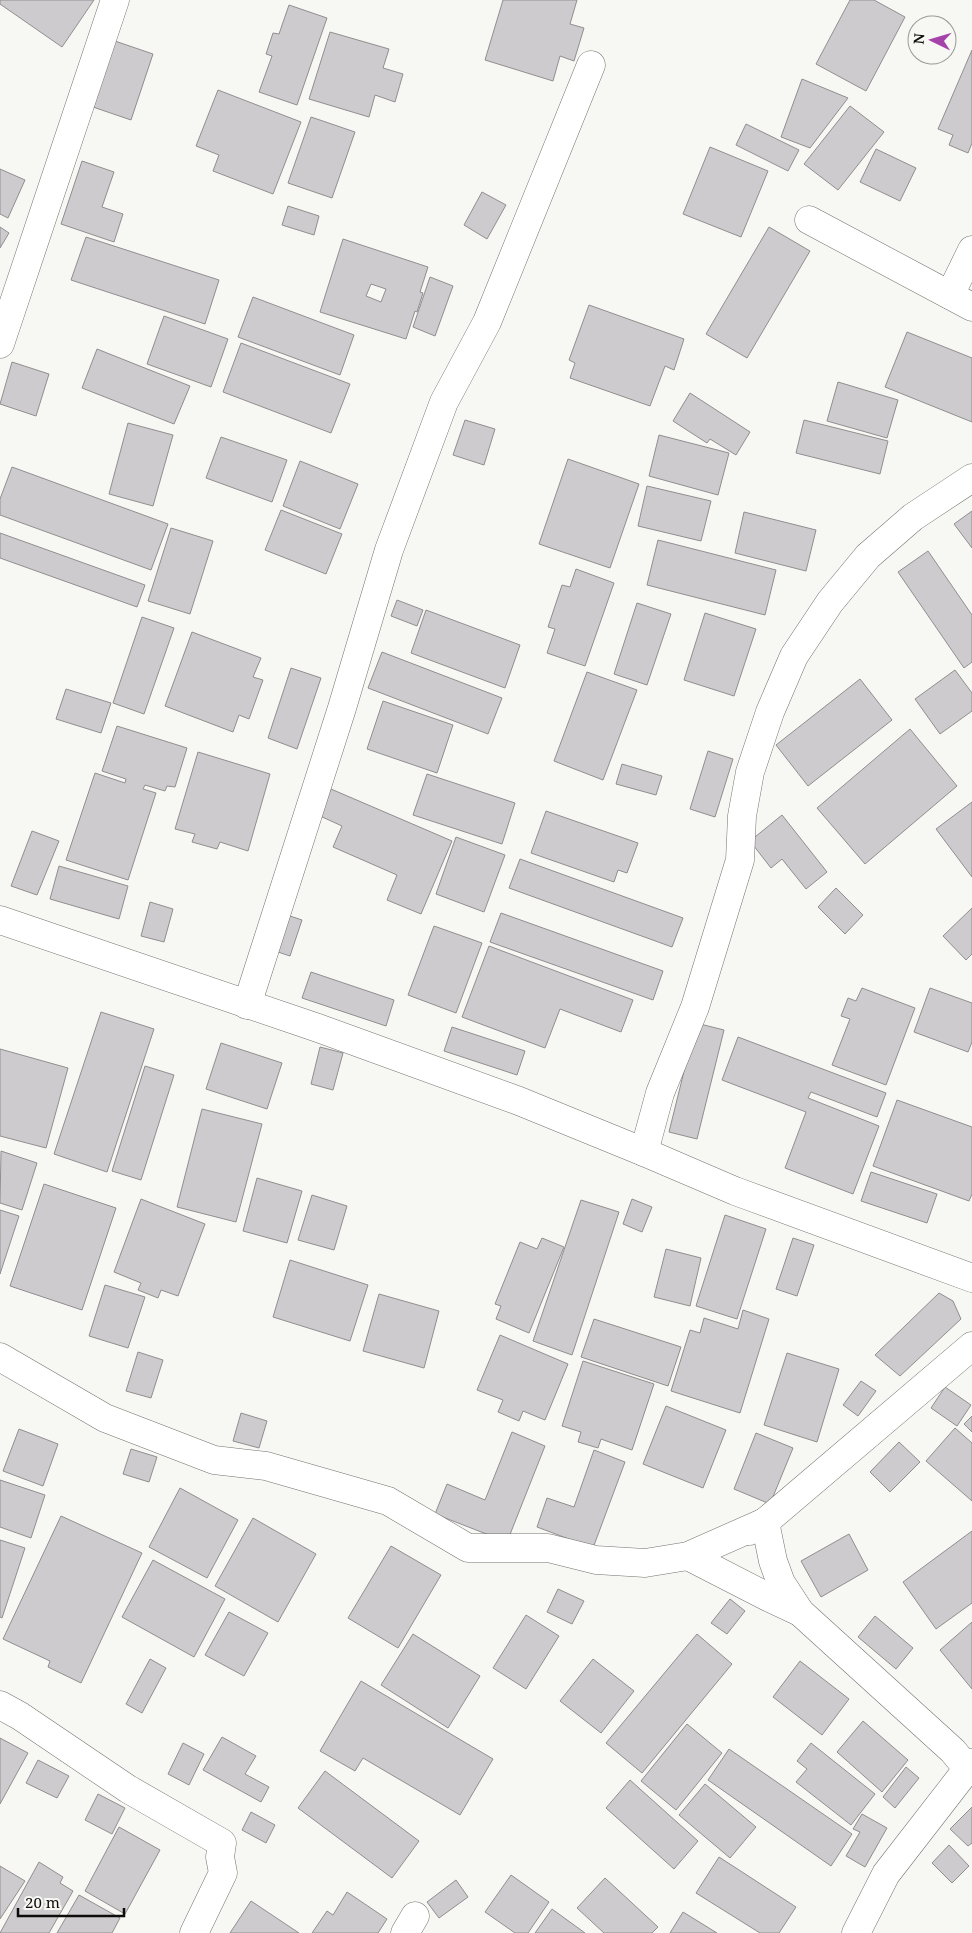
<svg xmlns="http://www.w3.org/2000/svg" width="972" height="1933" viewBox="0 0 972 1933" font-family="'Noto Serif',serif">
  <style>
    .building { fill: #cecbce; stroke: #918e90; fill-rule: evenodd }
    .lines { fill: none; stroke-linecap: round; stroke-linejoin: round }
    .minor-casing { stroke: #737370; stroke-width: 29 }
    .minor { stroke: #fff; stroke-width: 28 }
  </style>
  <rect width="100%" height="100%" fill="#f7f7f3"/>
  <!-- building -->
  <g class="building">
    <polygon points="0,0 94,0 62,47 0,4"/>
    <polygon points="503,0 577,0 570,24 584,28 574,61 560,56 553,81 485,60"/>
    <polygon points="850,0 874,0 905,17 866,91 816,64"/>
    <polygon points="289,5 327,18 297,105 259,92 272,56 266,54 273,33 279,34"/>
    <polygon points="330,32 389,49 383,68 403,74 395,102 375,95 369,117 309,99"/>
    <polygon points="112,40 153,54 131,120 90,106"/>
    <polygon points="972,50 972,143 968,153 949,145 953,135 938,129"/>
    <polygon points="802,79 848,98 810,148 781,137"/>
    <polygon points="218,90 301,122 273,194 213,171 219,155 196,146"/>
    <polygon points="850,106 884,132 838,190 804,164"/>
    <polygon points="311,117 355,132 332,198 288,183"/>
    <polygon points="746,124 799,150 788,171 736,145"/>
    <polygon points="710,147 768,171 741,237 683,214"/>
    <polygon points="876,149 916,168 900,201 860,182"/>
    <polygon points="82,161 114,172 102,207 123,214 114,242 61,224"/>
    <polygon points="0,169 25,180 8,218 0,214"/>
    <polygon points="482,192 506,205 487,239 464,225"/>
    <polygon points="288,206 319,216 314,235 282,225"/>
    <polygon points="0,227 9,233 0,248"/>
    <polygon points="769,227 810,251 747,358 706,334"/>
    <polygon points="86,237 219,280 205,324 71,280"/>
    <path d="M343 239 428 267 420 292 423 293 417 312 415 311 406 339 320 312ZM371 284 386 289 381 302 366 296Z"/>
    <polygon points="430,277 453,286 435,336 413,327"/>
    <polygon points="253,297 354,335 340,375 238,337"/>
    <polygon points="589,305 684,339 674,370 665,366 650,406 570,378 575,363 569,360"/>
    <polygon points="164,316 228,339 211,387 147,364"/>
    <polygon points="907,332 972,358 972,422 885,387"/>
    <polygon points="241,343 350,384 331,433 223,392"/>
    <polygon points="97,349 190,386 174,424 82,388"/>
    <polygon points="12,362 49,374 36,416 0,404"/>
    <polygon points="838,382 898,400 887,438 827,421"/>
    <polygon points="690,393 750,432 736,455 710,439 707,443 673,421"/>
    <polygon points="465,420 495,429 484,465 453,455"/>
    <polygon points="804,420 888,441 880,474 796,453"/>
    <polygon points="128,423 173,435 153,506 109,494"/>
    <polygon points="659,435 729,453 718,495 649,476"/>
    <polygon points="221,437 287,460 272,502 206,478"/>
    <polygon points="568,459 639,484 610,568 539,544"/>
    <polygon points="300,461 358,484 340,529 283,506"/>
    <polygon points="12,467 168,524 151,570 0,515 0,499"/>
    <polygon points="647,486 711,501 701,541 638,526"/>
    <polygon points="281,510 342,534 326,574 265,550"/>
    <polygon points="972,511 972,548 954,524"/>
    <polygon points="744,512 816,530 806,571 735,553"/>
    <polygon points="171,528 213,541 190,614 148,601"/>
    <polygon points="0,533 145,585 137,607 0,558"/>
    <polygon points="658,540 776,570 765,615 647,585"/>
    <polygon points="928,551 972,615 972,662 964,668 898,572"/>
    <polygon points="576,569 614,583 585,666 547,653 555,629 548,627 562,585 570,587"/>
    <polygon points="397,600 423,610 417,626 391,616"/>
    <polygon points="637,603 671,614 647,685 614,674"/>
    <polygon points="426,610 520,645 505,688 411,653"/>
    <polygon points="705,613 756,629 734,696 684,680"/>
    <polygon points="142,617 174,628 144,714 113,703"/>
    <polygon points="192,632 261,658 253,677 263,680 249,719 239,715 233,732 165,706"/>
    <polygon points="382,652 502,698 488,734 368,688"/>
    <polygon points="291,668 321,678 297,749 268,738"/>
    <polygon points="955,670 972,693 972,711 940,734 915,699"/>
    <polygon points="587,672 637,690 603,780 554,761"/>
    <polygon points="860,679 892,720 808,786 776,745"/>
    <polygon points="66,689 111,703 101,733 56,719"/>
    <polygon points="383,701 453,725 437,773 367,749"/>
    <polygon points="117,726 187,748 175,787 167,786 165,791 145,785 143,789 156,793 128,880 66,860 95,773 125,783 126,779 102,771"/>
    <polygon points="910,729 957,786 865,864 817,808"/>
    <polygon points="708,751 733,759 715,817 690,809"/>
    <polygon points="198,752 270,774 248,851 220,842 217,849 192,842 195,834 175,829"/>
    <polygon points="622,764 662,776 656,795 616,784"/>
    <polygon points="427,774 515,803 502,844 413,815"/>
    <polygon points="331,789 452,841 421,914 387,900 397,875 333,847 342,826 320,816"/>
    <polygon points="972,802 972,877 936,829"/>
    <polygon points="546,811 638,843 627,873 618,870 614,882 531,853"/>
    <polygon points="782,815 827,872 806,889 782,859 771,868 750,841"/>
    <polygon points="32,831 59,841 37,895 11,886"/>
    <polygon points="456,837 505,855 484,912 436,894"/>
    <polygon points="520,859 683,918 672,947 509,888"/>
    <polygon points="59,866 128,886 119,919 50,899"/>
    <polygon points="836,888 863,915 845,934 818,907"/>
    <polygon points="150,902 173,909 164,942 141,936"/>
    <polygon points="972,908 972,954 966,960 943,936"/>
    <polygon points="501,913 663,971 653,1000 490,942"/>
    <polygon points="284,914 302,920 290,956 272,950"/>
    <polygon points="434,926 482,943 456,1013 408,995"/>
    <polygon points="489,946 633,1000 621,1032 560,1009 545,1048 462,1017"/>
    <polygon points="311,972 394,1000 386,1026 302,998"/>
    <polygon points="862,988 915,1008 886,1085 832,1065 850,1019 841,1016 848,998 856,1001"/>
    <polygon points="930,988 972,1003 972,1042 968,1052 914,1032"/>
    <polygon points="101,1012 154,1029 107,1172 54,1154"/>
    <polygon points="696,1023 724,1030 697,1139 669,1132"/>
    <polygon points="452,1027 525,1051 517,1075 444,1051"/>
    <polygon points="738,1037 886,1093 877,1117 811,1092 808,1098 879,1126 853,1194 785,1168 806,1112 722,1080"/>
    <polygon points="221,1043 282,1063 267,1109 206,1089"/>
    <polygon points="320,1047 343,1053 333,1090 311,1084"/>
    <polygon points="0,1049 68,1068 46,1148 0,1136"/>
    <polygon points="145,1066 174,1075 141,1180 112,1171"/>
    <polygon points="897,1100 972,1127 972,1194 969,1201 873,1166"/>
    <polygon points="202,1109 262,1124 236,1222 177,1207"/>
    <polygon points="1,1151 37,1163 22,1210 0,1203"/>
    <polygon points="871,1172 937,1194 927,1223 861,1201"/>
    <polygon points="257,1178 302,1191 287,1243 243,1231"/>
    <polygon points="44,1184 116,1208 82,1310 10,1286"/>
    <polygon points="312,1195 347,1206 334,1250 298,1240"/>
    <polygon points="141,1199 205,1224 178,1296 161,1290 158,1298 138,1290 141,1283 114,1272"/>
    <polygon points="632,1199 652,1207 642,1232 623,1224"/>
    <polygon points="581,1200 619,1212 572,1355 533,1341"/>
    <polygon points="0,1210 19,1216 0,1274"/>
    <polygon points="725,1215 766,1229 737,1319 696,1306"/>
    <polygon points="542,1238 564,1247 529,1333 496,1319 501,1306 495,1304 520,1242 537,1249"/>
    <polygon points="793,1238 814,1245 797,1296 776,1289"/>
    <polygon points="666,1249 701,1258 690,1306 654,1297"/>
    <polygon points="290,1260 368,1285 350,1341 273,1317"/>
    <polygon points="105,1285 145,1297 128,1348 89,1336"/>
    <polygon points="939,1293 953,1301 961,1319 900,1376 875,1355"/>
    <polygon points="379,1294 439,1311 424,1368 363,1351"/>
    <polygon points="743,1310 769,1319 740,1413 671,1391 690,1330 700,1333 704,1318 738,1329"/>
    <polygon points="594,1319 681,1347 668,1386 581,1357"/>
    <polygon points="500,1335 568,1364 545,1420 523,1411 519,1421 498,1412 503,1400 477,1390"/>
    <polygon points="138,1352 163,1360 151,1398 126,1391"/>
    <polygon points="787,1353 839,1369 817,1442 764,1425"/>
    <polygon points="583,1361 654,1384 632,1450 601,1439 598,1448 578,1442 581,1432 562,1426"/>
    <polygon points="861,1381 876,1391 858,1416 843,1405"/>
    <polygon points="945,1387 971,1405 957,1426 931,1408"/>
    <polygon points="666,1406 726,1430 703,1488 643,1464"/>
    <polygon points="241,1413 267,1421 259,1448 233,1441"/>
    <polygon points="972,1416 972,1432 964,1424"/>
    <polygon points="955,1428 972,1443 972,1501 926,1461"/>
    <polygon points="19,1429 58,1444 43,1486 3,1471"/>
    <polygon points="512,1432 545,1446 507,1542 435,1514 447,1484 485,1500"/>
    <polygon points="756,1433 793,1448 770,1504 734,1489"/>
    <polygon points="899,1442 920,1462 890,1492 870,1472"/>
    <polygon points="131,1449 157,1457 149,1482 123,1474"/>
    <polygon points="594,1450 625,1462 593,1548 537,1527 547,1498 574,1507"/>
    <polygon points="0,1480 45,1495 31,1538 0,1527"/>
    <polygon points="180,1488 238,1520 207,1578 149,1547"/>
    <polygon points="61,1516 142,1553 81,1683 48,1667 50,1661 3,1639"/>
    <polygon points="253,1518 316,1554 278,1622 215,1586"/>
    <polygon points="972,1531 972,1603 936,1629 903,1582"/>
    <polygon points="849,1534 868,1570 821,1597 801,1561"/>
    <polygon points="0,1540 25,1548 2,1618 0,1617"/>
    <polygon points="391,1546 441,1575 398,1648 348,1618"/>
    <polygon points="153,1560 225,1599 194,1657 122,1617"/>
    <polygon points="558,1589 584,1601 572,1624 547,1612"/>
    <polygon points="730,1599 745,1611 727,1634 711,1623"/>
    <polygon points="229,1612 268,1633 244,1676 205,1655"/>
    <polygon points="526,1615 559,1636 526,1689 493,1668"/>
    <polygon points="875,1616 913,1648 896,1669 858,1637"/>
    <polygon points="972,1622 972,1689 940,1650"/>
    <polygon points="413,1634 480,1676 448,1728 381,1685"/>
    <polygon points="697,1634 732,1664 642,1773 606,1743"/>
    <polygon points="150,1659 166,1668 142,1713 126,1704"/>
    <polygon points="593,1659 634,1691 601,1733 560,1701"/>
    <polygon points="800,1661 849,1699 822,1735 773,1697"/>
    <polygon points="361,1681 493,1759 460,1815 363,1758 355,1771 320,1751"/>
    <polygon points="863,1721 908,1760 882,1792 837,1752"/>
    <polygon points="687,1724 722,1753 676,1810 641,1781"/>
    <polygon points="222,1737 256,1756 245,1774 269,1787 261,1802 203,1770"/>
    <polygon points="0,1738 28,1753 0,1804"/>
    <polygon points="183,1743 204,1754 189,1785 168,1774"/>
    <polygon points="811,1743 875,1794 851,1825 796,1782 807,1769 797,1761"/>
    <polygon points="729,1749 852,1834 831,1866 708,1780"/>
    <polygon points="38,1760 69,1776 57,1798 26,1783"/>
    <polygon points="906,1767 919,1778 895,1808 883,1797"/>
    <polygon points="325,1771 419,1841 392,1878 298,1808"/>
    <polygon points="630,1780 698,1841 674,1869 606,1808"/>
    <polygon points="705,1784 756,1827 730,1858 679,1815"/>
    <polygon points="98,1794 125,1808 112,1834 85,1820"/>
    <polygon points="972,1807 972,1843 968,1846 950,1829"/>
    <polygon points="251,1812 275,1825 266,1843 242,1830"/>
    <polygon points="862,1814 887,1828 865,1867 846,1856 860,1832 853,1829"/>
    <polygon points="119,1827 160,1850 125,1914 85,1891"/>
    <polygon points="949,1845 969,1866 952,1883 932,1863"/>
    <polygon points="719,1857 796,1907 779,1933 760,1933 696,1893"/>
    <polygon points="39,1862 63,1877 60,1883 73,1891 49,1933 0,1933"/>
    <polygon points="0,1866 25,1881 0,1919"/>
    <polygon points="511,1875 549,1902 528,1933 515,1933 485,1912"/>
    <polygon points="605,1878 658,1927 652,1933 604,1933 577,1908"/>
    <polygon points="456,1880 468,1897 439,1918 427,1902"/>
    <polygon points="347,1892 387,1919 378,1933 312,1933 327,1911 333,1915"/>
    <polygon points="79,1895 120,1918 112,1933 57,1933"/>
    <polygon points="251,1901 299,1933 230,1933"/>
    <polygon points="552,1909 585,1933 535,1933"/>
    <polygon points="683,1912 717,1933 670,1933"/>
  </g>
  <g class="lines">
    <defs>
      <g id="minor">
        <polyline points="809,220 972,307"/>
        <polyline points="950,295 972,250"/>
        <polyline points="0,344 115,0"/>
        <polyline points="0,920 318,1028 519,1101 644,1152 735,1191 972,1278"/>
        <polyline points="247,1005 342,708 389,550 444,402 487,322 591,65"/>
        <polyline points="644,1152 660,1093 695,1007 740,860 742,816 750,772 770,712 794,656 830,602 868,556 913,517 972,478"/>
        <polyline points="0,1357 105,1418 214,1460 266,1466 388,1501 468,1548 548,1548 596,1560 645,1563 688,1556 765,1522"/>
        <polyline points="765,1522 773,1561 781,1583 800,1612 953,1751 967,1768"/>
        <polyline points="749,1531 765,1522 972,1346"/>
        <polyline points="688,1556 768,1597 800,1612"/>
        <polyline points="0,1705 20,1716 128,1789 222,1843 220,1857 223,1873 194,1933"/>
        <polyline points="405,1933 415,1916"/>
        <polyline points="856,1933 886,1874 972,1763"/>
      </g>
    </defs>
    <!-- minor casing -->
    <use href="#minor" class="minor-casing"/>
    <!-- minor -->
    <use href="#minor" class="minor"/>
  </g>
  <!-- north arrow -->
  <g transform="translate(932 40) rotate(275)"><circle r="24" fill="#f7f7f3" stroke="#999996"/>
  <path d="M0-4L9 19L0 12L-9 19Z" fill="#a643aa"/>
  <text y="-8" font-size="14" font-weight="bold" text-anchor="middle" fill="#0c0c0b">N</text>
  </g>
  <!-- scale -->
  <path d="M18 1908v8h106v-8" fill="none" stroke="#0c0c0b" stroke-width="2.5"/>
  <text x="25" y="1908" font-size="15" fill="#0c0c0b" stroke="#f7f7f3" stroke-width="4" paint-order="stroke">20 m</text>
</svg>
